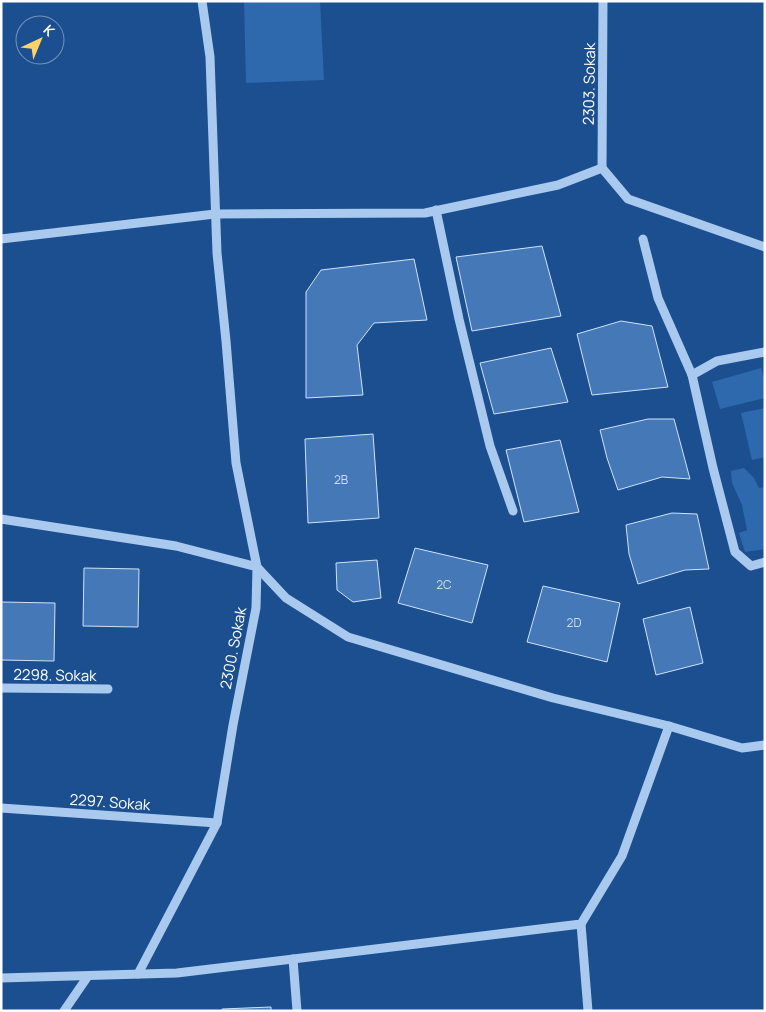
<svg xmlns="http://www.w3.org/2000/svg" width="766" height="1012" viewBox="0 0 766 1012" font-family="Manrope,sans-serif">
  <style>
    .green { fill: #2e69ad }
    .building { fill: #4478b7; stroke: #cfe3fa }
    .lines { fill: none; stroke-linecap: round; stroke-linejoin: round }
    .minor { stroke: #a9c9ee; stroke-width: 9 }
    .labels { text-anchor: middle; dominant-baseline: central; stroke-width: 4; stroke-linejoin: round; paint-order: stroke }
    .number-label { font-size: 12px; fill: #d0dded }
    .street-label { font-size: 15px; fill: #fff; stroke: #1b4f8f }
  </style>
  <rect width="100%" height="100%" fill="#1b4f8f"/>
  <!-- green -->
  <g class="green">
    <polygon points="244,1 320,1 324,80 246,83"/>
    <polygon points="761,368 765,381 765,398 720,409 712,382"/>
    <polygon points="765,408 765,457 752,460 741,413"/>
    <polygon points="744,468 754,478 759,488 765,487 765,549 745,552 739,533 747,530 742,505 732,483 731,471"/>
  </g>
  <!-- building -->
  <g class="building">
    <polygon points="542,246 561,316 472,331 456,257"/>
    <polygon points="414,259 427,320 374,323 357,345 363,395 306,398 306,292 321,270"/>
    <polygon points="621,321 652,326 668,387 592,395 577,334"/>
    <polygon points="551,348 568,402 494,414 480,363"/>
    <polygon points="648,419 674,419 690,479 662,477 618,490 607,458 600,430"/>
    <polygon points="373,434 379,518 308,523 305,439"/>
    <polygon points="560,440 579,512 524,522 506,450"/>
    <polygon points="672,513 697,514 709,569 685,570 638,584 629,554 626,525"/>
    <polygon points="415,548 488,565 472,623 398,603"/>
    <polygon points="377,560 381,598 353,602 337,590 336,563"/>
    <polygon points="84,568 139,569 138,627 83,626"/>
    <polygon points="543,586 620,603 607,662 527,642"/>
    <polygon points="1,602 55,603 54,661 1,660"/>
    <polygon points="690,607 703,663 656,675 643,619"/>
    <polygon points="271,1007 271,1011 222,1011 222,1009"/>
  </g>
  <g class="lines">
    <!-- minor -->
    <g class="minor">
      <polyline points="202,1 210,57 217,253 226,341 236,463 257,567 286,598 348,637 553,698 669,726"/>
      <polyline points="602,168 628,199 765,247"/>
      <polyline points="602,168 603,1"/>
      <polyline points="436,210 459,319 490,446 513,511"/>
      <polyline points="1,239 215,214 425,213 558,185 602,168"/>
      <polyline points="643,239 658,298 692,375 717,361 765,352"/>
      <polyline points="692,375 713,468 735,552 751,566 765,562"/>
      <polyline points="1,519 176,546 257,567 256,608 233,725 217,823 138,974"/>
      <polyline points="1,688 108,689"/>
      <polyline points="1,808 217,823"/>
      <polyline points="581,924 588,1011"/>
      <polyline points="293,959 297,1011"/>
      <polyline points="1,978 177,973 581,924 622,856 669,726 742,748 765,745"/>
      <polyline points="64,1011 88,976"/>
    </g>
  </g>
  <g class="labels">
    <!-- number labels -->
    <g class="number-label">
      <text x="341" y="479">2B</text>
      <text x="444" y="584">2C</text>
      <text x="574" y="622">2D</text>
    </g>
    <!-- street labels -->
    <g class="street-label">
      <text transform="translate(589 84) rotate(-89)">2303. Sokak</text>
      <text transform="translate(233 648) rotate(-79)">2300. Sokak</text>
      <text transform="translate(55 675) rotate(1)">2298. Sokak</text>
      <text transform="translate(110 802) rotate(4)">2297. Sokak</text>
    </g>
  </g>
  <!-- border -->
  <rect width="766" height="1012" fill="none" stroke="#ffffff" stroke-width="5"/>
  <!-- north arrow -->
  <g transform="translate(40 40) rotate(44)"><circle r="24" fill="#1b4f8f" stroke="#7695bc"/>
  <path d="M0-4L9 19L0 12L-9 19Z" fill="#ffd166"/>
  <text y="-8" font-size="14" font-weight="bold" text-anchor="middle" fill="#ffffff">K</text>
  </g>
</svg>
